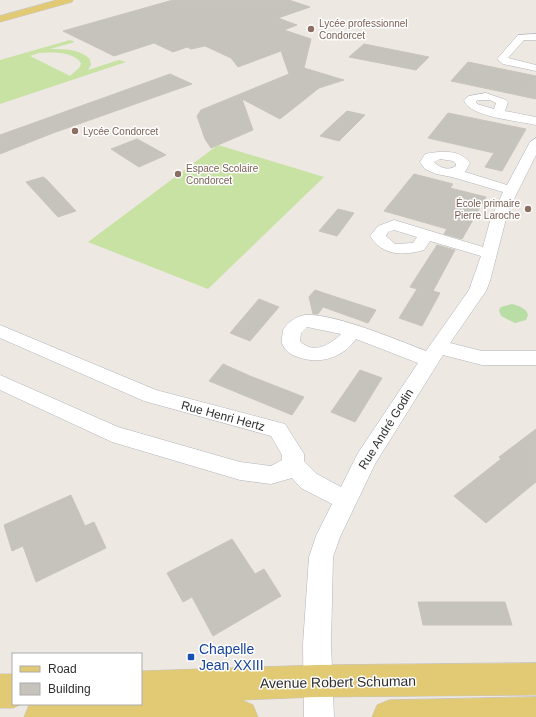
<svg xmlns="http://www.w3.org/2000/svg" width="536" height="717" viewBox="0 0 536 717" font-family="Arial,sans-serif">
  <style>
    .green { fill: #b8dda5 }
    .pitch { fill: #c7e2a3; fill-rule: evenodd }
    .building { fill: #c6c3bd; stroke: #c9c4bb }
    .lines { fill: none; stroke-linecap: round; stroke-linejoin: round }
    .minor-casing { stroke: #b2b4bc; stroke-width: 1 }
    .major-casing { stroke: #c4c4c4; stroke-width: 1 }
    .minor { fill: #fff; fill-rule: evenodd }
    .major { fill: #e2c973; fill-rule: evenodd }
    .education-dot { fill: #8d6e63; stroke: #fff; stroke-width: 1.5 }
    .transit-dot { fill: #1a4fb4; stroke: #fff; stroke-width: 1.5 }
    .labels { text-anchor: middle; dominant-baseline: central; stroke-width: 3; stroke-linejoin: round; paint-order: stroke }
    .far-education-label { font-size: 10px; fill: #785e54; stroke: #fff; text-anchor: start }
    .street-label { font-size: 12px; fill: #2e2e2e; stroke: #fff }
    .near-transit-label { font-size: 14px; fill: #164399; stroke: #fff; text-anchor: start }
    .near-street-label { font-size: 14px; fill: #2e2e2e; stroke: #fff }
  </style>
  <rect width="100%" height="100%" fill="#ede8e2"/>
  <!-- green -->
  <path class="green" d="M512 304C519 306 526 308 528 315L526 320 515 323 501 316 499 310 501 307Z"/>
  <!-- pitch -->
  <g class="pitch">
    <path d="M70 40 75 42 50 49C64 49 80 49 90 59L91 65 88 70 119 60 126 62 0 104V60ZM39 53C52 52 73 51 81 63L80 67 70 76 30 56Z"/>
    <polygon points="218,145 324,177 208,289 88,242"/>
  </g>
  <!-- building -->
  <g class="building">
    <polygon points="173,0 289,0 310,7 278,18 297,25 284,30 311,39 304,68 344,80 319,88 280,119 242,99 253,130 211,148 205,139 197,116 201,110 289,74 281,51 238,67 231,58 205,46 191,49 187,47 173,52 154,43 114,56 63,31"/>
    <polygon points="364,44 429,57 416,70 349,57"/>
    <polygon points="468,62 536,76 536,99 451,81"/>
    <polygon points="170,74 192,84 53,133 0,154 0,135"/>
    <polygon points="347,111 365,115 339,141 320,136"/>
    <polygon points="448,113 526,129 502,171 485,167 494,153 428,138"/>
    <polygon points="137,139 150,146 166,155 139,167 111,149"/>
    <polygon points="414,174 453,184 450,188 486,197 462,239 444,234 447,229 384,211"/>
    <polygon points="43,177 47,180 76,211 58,217 26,182"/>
    <polygon points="338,209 354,213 337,236 319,231"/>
    <polygon points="437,245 455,250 433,291 440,293 422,326 399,318 417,289 410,287"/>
    <polygon points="315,290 330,295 376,310 368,323 323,307 318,314 313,314 309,297"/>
    <polygon points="259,299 279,307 250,341 230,333"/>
    <polygon points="223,364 250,376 304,397 292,415 209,381"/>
    <polygon points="360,370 382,378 355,422 331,412"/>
    <polygon points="536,429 536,482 486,523 454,496 501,459 499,457"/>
    <polygon points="71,495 85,526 94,522 106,548 36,582 23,546 12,551 4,525"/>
    <polygon points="232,539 255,574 264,569 281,596 213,636 192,597 183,602 167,573"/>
    <polygon points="418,602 505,602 512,625 423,625"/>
  </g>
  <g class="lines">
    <defs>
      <g id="minor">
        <polygon points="536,34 536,40 524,40 508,58 536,65 536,71 503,64 497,59 518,35"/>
        <path d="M486 93 506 100 508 102 505 111 536 117V125C520 121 468 117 464 100L469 96ZM479 100H490L496 103 494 109 477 104 476 101Z"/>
        <path d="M536 138V155L508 211 490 281 486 291 450 343 482 351H536V365H482L443 355 375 464 340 537 333 557 331 644 334 717H304L303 644 309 557 316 536 332 504 301 488 292 478 271 484 240 480 112 442 0 390V375L118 427 240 462 271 466 282 460V455L271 436 144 401 0 338V325L156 390 285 424 304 454V461L317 474 341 487 358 453 418 363 356 339C343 358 319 365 298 357 291 355 284 350 282 343 281 339 283 334 283 330 287 323 296 316 305 315 334 313 397 340 426 351L469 290 481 256 430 241 424 250C402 256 383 256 370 236L378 226 394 220 483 247 490 221 503 192 452 177 436 174 425 169 420 162 425 154C440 151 460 149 470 163L465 172 507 185 530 142ZM440 159 453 161 456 164V166C448 171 440 168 434 162ZM394 230 417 237 413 243 395 244 386 236 388 232ZM307 327 341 334C330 345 313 355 300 341L301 333Z"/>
      </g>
      <g id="major">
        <polygon points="57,0 73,0 72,2 0,22 0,16"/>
        <polygon points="536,663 536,695 317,697 242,700 253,705 258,717 24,717 29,705 31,704 141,704 141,671 317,665"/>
        <polygon points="0,674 13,674 13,704 22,704 13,708 0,708"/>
        <polygon points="536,697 536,717 372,717 377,705 389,700"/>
      </g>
    </defs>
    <!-- minor casing -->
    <use href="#minor" class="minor-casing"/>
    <!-- major casing -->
    <use href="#major" class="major-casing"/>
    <!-- minor -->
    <use href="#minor" class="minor"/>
    <!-- major -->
    <use href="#major" class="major"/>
  </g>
  <!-- markers -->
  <g class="education-dot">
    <circle cx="311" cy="29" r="4"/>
    <circle cx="75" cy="131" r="4"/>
    <circle cx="178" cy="174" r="4"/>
    <circle cx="528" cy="209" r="4"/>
  </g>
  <rect class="transit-dot" x="187" y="653" width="8" height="8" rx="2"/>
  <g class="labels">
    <!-- far-education labels -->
    <g class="far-education-label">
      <text x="319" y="23">Lycée professionnel<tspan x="319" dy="12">Condorcet</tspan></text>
      <text x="83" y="131">Lycée Condorcet</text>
      <text x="186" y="168">Espace Scolaire<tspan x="186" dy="12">Condorcet</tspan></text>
      <text x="520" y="203" text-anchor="end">École primaire<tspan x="520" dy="12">Pierre Laroche</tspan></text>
    </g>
    <!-- street labels -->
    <g class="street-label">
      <text transform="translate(223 416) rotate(15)">Rue Henri Hertz</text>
      <text transform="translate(386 429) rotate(-58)">Rue André Godin</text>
    </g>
    <!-- near-transit labels -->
    <g class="near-transit-label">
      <text x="199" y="649">Chapelle<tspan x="199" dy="16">Jean XXIII</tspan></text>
    </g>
    <!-- near-street labels -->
    <g class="near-street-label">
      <text transform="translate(338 682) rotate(-1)">Avenue Robert Schuman</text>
    </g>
  </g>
  <!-- legend -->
  <rect x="12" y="653" width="130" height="52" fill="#ffffff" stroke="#ababab"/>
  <rect x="20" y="666" width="20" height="6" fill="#e2c973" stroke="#ababab"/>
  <text x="48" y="673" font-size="12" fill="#2e2e2e">Road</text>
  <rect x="20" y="683" width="20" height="12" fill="#c6c3bd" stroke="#ababab"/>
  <text x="48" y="693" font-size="12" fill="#2e2e2e">Building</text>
</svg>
